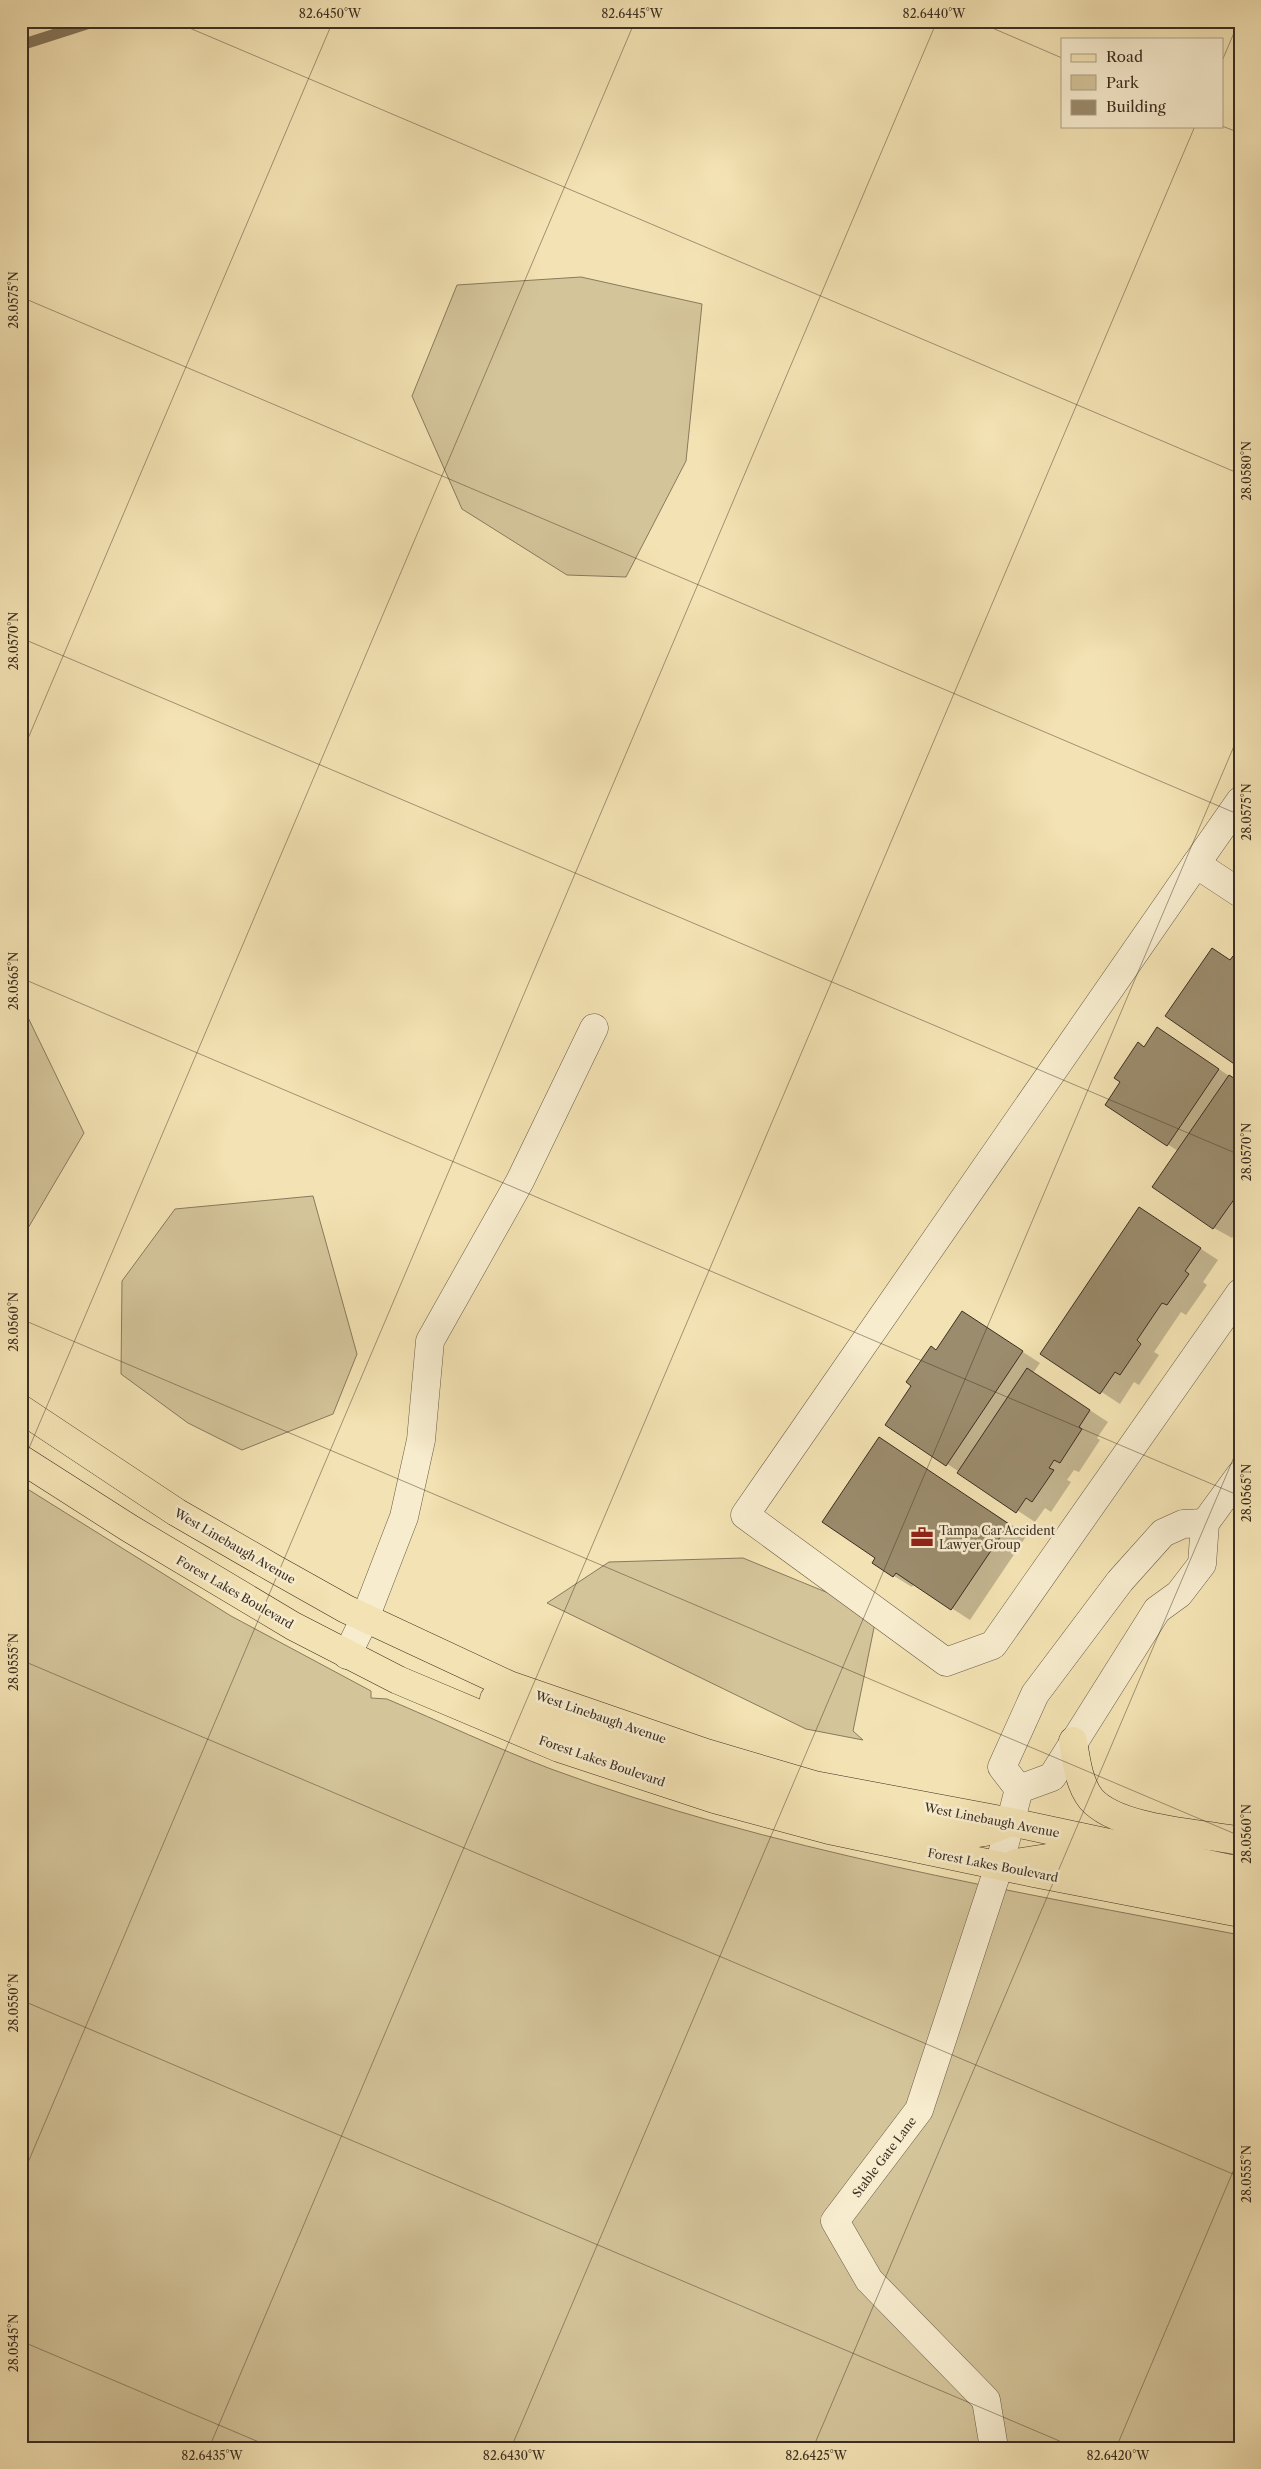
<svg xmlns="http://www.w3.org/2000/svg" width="1261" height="2469" viewBox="0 0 1261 2469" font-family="'Libre Caslon Text',serif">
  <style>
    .green { fill: #d4c49a; stroke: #887a5e }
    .shadow { fill: #0003 }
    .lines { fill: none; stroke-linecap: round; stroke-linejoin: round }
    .stream { stroke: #85765c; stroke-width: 11 }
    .building { fill: #9b8c6d; stroke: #3c2f22 }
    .minor-casing { stroke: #6a5c46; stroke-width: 29 }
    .major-casing { stroke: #3c2f22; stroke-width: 29 }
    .minor { stroke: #f7ecce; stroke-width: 28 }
    .major { stroke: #f3e2b3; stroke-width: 28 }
    .ticks { fill: none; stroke: #3c2f22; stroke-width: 1; stroke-opacity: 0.45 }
    .labels { text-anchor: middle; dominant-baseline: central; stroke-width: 5; stroke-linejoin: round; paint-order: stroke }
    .poi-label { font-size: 12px; fill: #3c2f22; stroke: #f7ecce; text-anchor: start }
    .street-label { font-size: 12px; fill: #3c2f22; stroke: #f7ecce }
    .neatline { fill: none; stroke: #3c2f22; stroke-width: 2 }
    .ticks-label { font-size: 12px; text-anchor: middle; fill: #3c2f22 }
  </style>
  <rect width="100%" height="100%" fill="#f3e2b3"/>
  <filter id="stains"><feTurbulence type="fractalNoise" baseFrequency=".004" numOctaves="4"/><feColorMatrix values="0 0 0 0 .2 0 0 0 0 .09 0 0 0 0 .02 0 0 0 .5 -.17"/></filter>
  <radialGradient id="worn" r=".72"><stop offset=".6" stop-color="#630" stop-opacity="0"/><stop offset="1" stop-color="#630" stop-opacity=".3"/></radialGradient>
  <!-- green -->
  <g class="green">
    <polygon points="581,277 702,304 686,461 626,577 567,575 462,509 412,396 457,285"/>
    <polygon points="21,1003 84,1133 21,1240"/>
    <polygon points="313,1196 357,1354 333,1414 242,1450 188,1423 121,1374 122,1281 175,1209"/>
    <path d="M21 1485 231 1616 371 1691V1698L387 1699C441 1722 496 1748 551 1769 773 1851 1008 1890 1240 1935V2448H21Z"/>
    <polygon points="743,1558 877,1613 853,1731 863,1740 806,1729 547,1603 609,1562"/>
  </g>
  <!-- shadow -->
  <g class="shadow">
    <polygon points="1158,1029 1240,1083 1240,1227 1232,1238 1214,1228 1178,1151 1107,1105"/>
    <polygon points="1140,1209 1218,1260 1203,1282 1207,1285 1186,1315 1181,1312 1154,1352 1159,1355 1139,1385 1134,1382 1120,1404 1042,1353"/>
    <polygon points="963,1313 1040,1363 1033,1373 1108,1422 1097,1438 1100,1440 1079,1472 1074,1470 1067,1480 1071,1482 1051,1512 1045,1508 1035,1522 887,1424"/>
    <polygon points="880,1439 1027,1535 970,1620 914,1584 912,1587 894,1576 877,1557"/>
  </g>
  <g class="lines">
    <!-- stream -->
    <polyline class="stream" points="21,45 96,21"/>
  </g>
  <!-- building -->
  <g class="building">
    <polygon points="1212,948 1230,960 1233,956 1240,961 1240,1068 1165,1016"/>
    <polygon points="1157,1027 1219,1069 1167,1146 1105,1105 1120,1082 1114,1078 1138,1042 1144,1047"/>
    <polygon points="1229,1075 1240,1082 1240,1191 1213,1229 1152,1187"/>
    <polygon points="1139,1207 1201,1248 1185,1271 1189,1274 1167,1305 1162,1303 1137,1340 1141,1344 1120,1375 1115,1372 1100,1394 1040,1354"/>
    <polygon points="962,1311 1023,1351 946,1466 885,1425 911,1386 906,1382 931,1346 936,1350"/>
    <polygon points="1027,1368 1090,1410 1079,1427 1082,1429 1060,1463 1054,1460 1049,1468 1054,1470 1032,1502 1026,1498 1016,1513 957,1473"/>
    <polygon points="879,1437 1009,1524 951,1610 896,1573 893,1577 872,1563 875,1558 822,1522"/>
  </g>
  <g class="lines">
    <defs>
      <g id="minor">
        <polyline points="1196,864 1240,801"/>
        <polyline points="1240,893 1196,864 745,1515 946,1662 993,1645 1240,1293"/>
        <polyline points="347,1655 365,1618 404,1517 421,1440 430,1341 520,1181 594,1028"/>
        <polyline points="1019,1789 1052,1777 1157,1610 1179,1594 1202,1564 1205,1523 1240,1475"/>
        <polyline points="1019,1789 1002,1767 1035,1694 1120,1581 1163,1533 1183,1524 1205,1523"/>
        <polyline points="994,2448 986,2400 869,2280 835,2221 919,2110 999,1866 1019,1789"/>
      </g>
      <g id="major">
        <polyline points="21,1409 176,1512 273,1568 346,1609 509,1685 706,1753 814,1785 1011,1822 1240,1871"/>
        <polyline points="21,1459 129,1528 293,1626 398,1680 559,1748 714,1799 829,1830 1034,1873 1240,1913"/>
        <polyline points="494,1699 602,1742 723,1781 885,1823 959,1836 985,1832 1006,1824"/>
        <path d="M1073 1741C1076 1760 1079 1784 1091 1799 1118 1830 1201 1833 1240 1841"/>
        <polyline points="1016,1863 1060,1856 1240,1893"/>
      </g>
    </defs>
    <!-- minor casing -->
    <use href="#minor" class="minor-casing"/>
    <!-- major casing -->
    <use href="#major" class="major-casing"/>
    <!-- minor -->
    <use href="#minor" class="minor"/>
    <!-- major -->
    <use href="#major" class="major"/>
  </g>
  <!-- ticks -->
  <path class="ticks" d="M173 21 1240 474M976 21 1062 58M21 43 31 21M1222 61 1239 21M1222 126 1240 133M21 297 1240 815M21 638 1240 1155M21 755 333 21M21 978 1240 1496M21 1319 1240 1836M21 1467 635 21M21 1660 1240 2177M21 2000 1076 2448M21 2179 937 21M21 2341 273 2448M209 2448 1195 126M511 2448 1240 732M813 2448 1240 1443M1116 2448 1240 2155"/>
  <!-- icons -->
  <defs>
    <symbol id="office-bare" viewBox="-9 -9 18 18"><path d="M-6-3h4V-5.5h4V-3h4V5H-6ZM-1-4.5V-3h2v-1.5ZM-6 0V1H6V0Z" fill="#8f2418" stroke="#f7ecce" stroke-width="2.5" paint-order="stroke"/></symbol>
  </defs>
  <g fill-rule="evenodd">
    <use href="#office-bare" x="906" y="1521" width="32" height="32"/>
  </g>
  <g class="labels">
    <!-- poi labels -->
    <g class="poi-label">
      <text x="939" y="1530">Tampa Car Accident<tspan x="939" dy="14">Lawyer Group</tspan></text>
    </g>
    <!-- street labels -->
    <g class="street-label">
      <text transform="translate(235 1546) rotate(30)">West Linebaugh Avenue</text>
      <text transform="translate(235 1592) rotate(30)">Forest Lakes Boulevard</text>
      <text transform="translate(601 1717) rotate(19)">West Linebaugh Avenue</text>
      <text transform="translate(602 1761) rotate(19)">Forest Lakes Boulevard</text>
      <text transform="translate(992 1820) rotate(11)">West Linebaugh Avenue</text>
      <text transform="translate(993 1865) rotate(11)">Forest Lakes Boulevard</text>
      <text transform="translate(884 2157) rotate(-53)">Stable Gate Lane</text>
    </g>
  </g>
  <!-- margin -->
  <rect width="1261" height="2469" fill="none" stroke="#f3e2b3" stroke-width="55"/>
  <!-- legend -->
  <rect x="1061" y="38" width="162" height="90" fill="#f7ecce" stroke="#aca089"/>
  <rect x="1071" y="54" width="25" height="8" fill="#f3e2b3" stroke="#aca089"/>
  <text x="1106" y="62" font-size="15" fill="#3c2f22">Road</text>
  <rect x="1071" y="75" width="25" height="15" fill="#d4c49a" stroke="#aca089"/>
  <text x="1106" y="88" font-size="15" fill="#3c2f22">Park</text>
  <rect x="1071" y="100" width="25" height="15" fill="#9b8c6d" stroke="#aca089"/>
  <text x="1106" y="112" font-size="15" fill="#3c2f22">Building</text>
  <rect x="28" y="28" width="1206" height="2414" class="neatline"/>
  <g class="ticks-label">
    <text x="330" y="18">82.6450°W</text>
    <text x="632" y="18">82.6445°W</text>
    <text x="934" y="18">82.6440°W</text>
    <text transform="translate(14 300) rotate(-90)" y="4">28.0575°N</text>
    <text transform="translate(1247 471) rotate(-90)" y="4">28.0580°N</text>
    <text transform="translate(14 641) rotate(-90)" y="4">28.0570°N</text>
    <text transform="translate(1247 812) rotate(-90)" y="4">28.0575°N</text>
    <text transform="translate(14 981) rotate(-90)" y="4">28.0565°N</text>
    <text transform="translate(1247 1152) rotate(-90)" y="4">28.0570°N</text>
    <text transform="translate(14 1322) rotate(-90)" y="4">28.0560°N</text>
    <text transform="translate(1247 1493) rotate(-90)" y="4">28.0565°N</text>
    <text transform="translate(14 1662) rotate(-90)" y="4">28.0555°N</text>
    <text transform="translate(1247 1834) rotate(-90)" y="4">28.0560°N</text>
    <text transform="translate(14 2003) rotate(-90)" y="4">28.0550°N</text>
    <text transform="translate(1247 2174) rotate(-90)" y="4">28.0555°N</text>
    <text transform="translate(14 2343) rotate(-90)" y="4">28.0545°N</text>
    <text x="212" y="2460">82.6435°W</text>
    <text x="514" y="2460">82.6430°W</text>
    <text x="816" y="2460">82.6425°W</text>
    <text x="1118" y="2460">82.6420°W</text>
  </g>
  <rect width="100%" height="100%" filter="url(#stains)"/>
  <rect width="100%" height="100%" fill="url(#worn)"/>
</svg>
